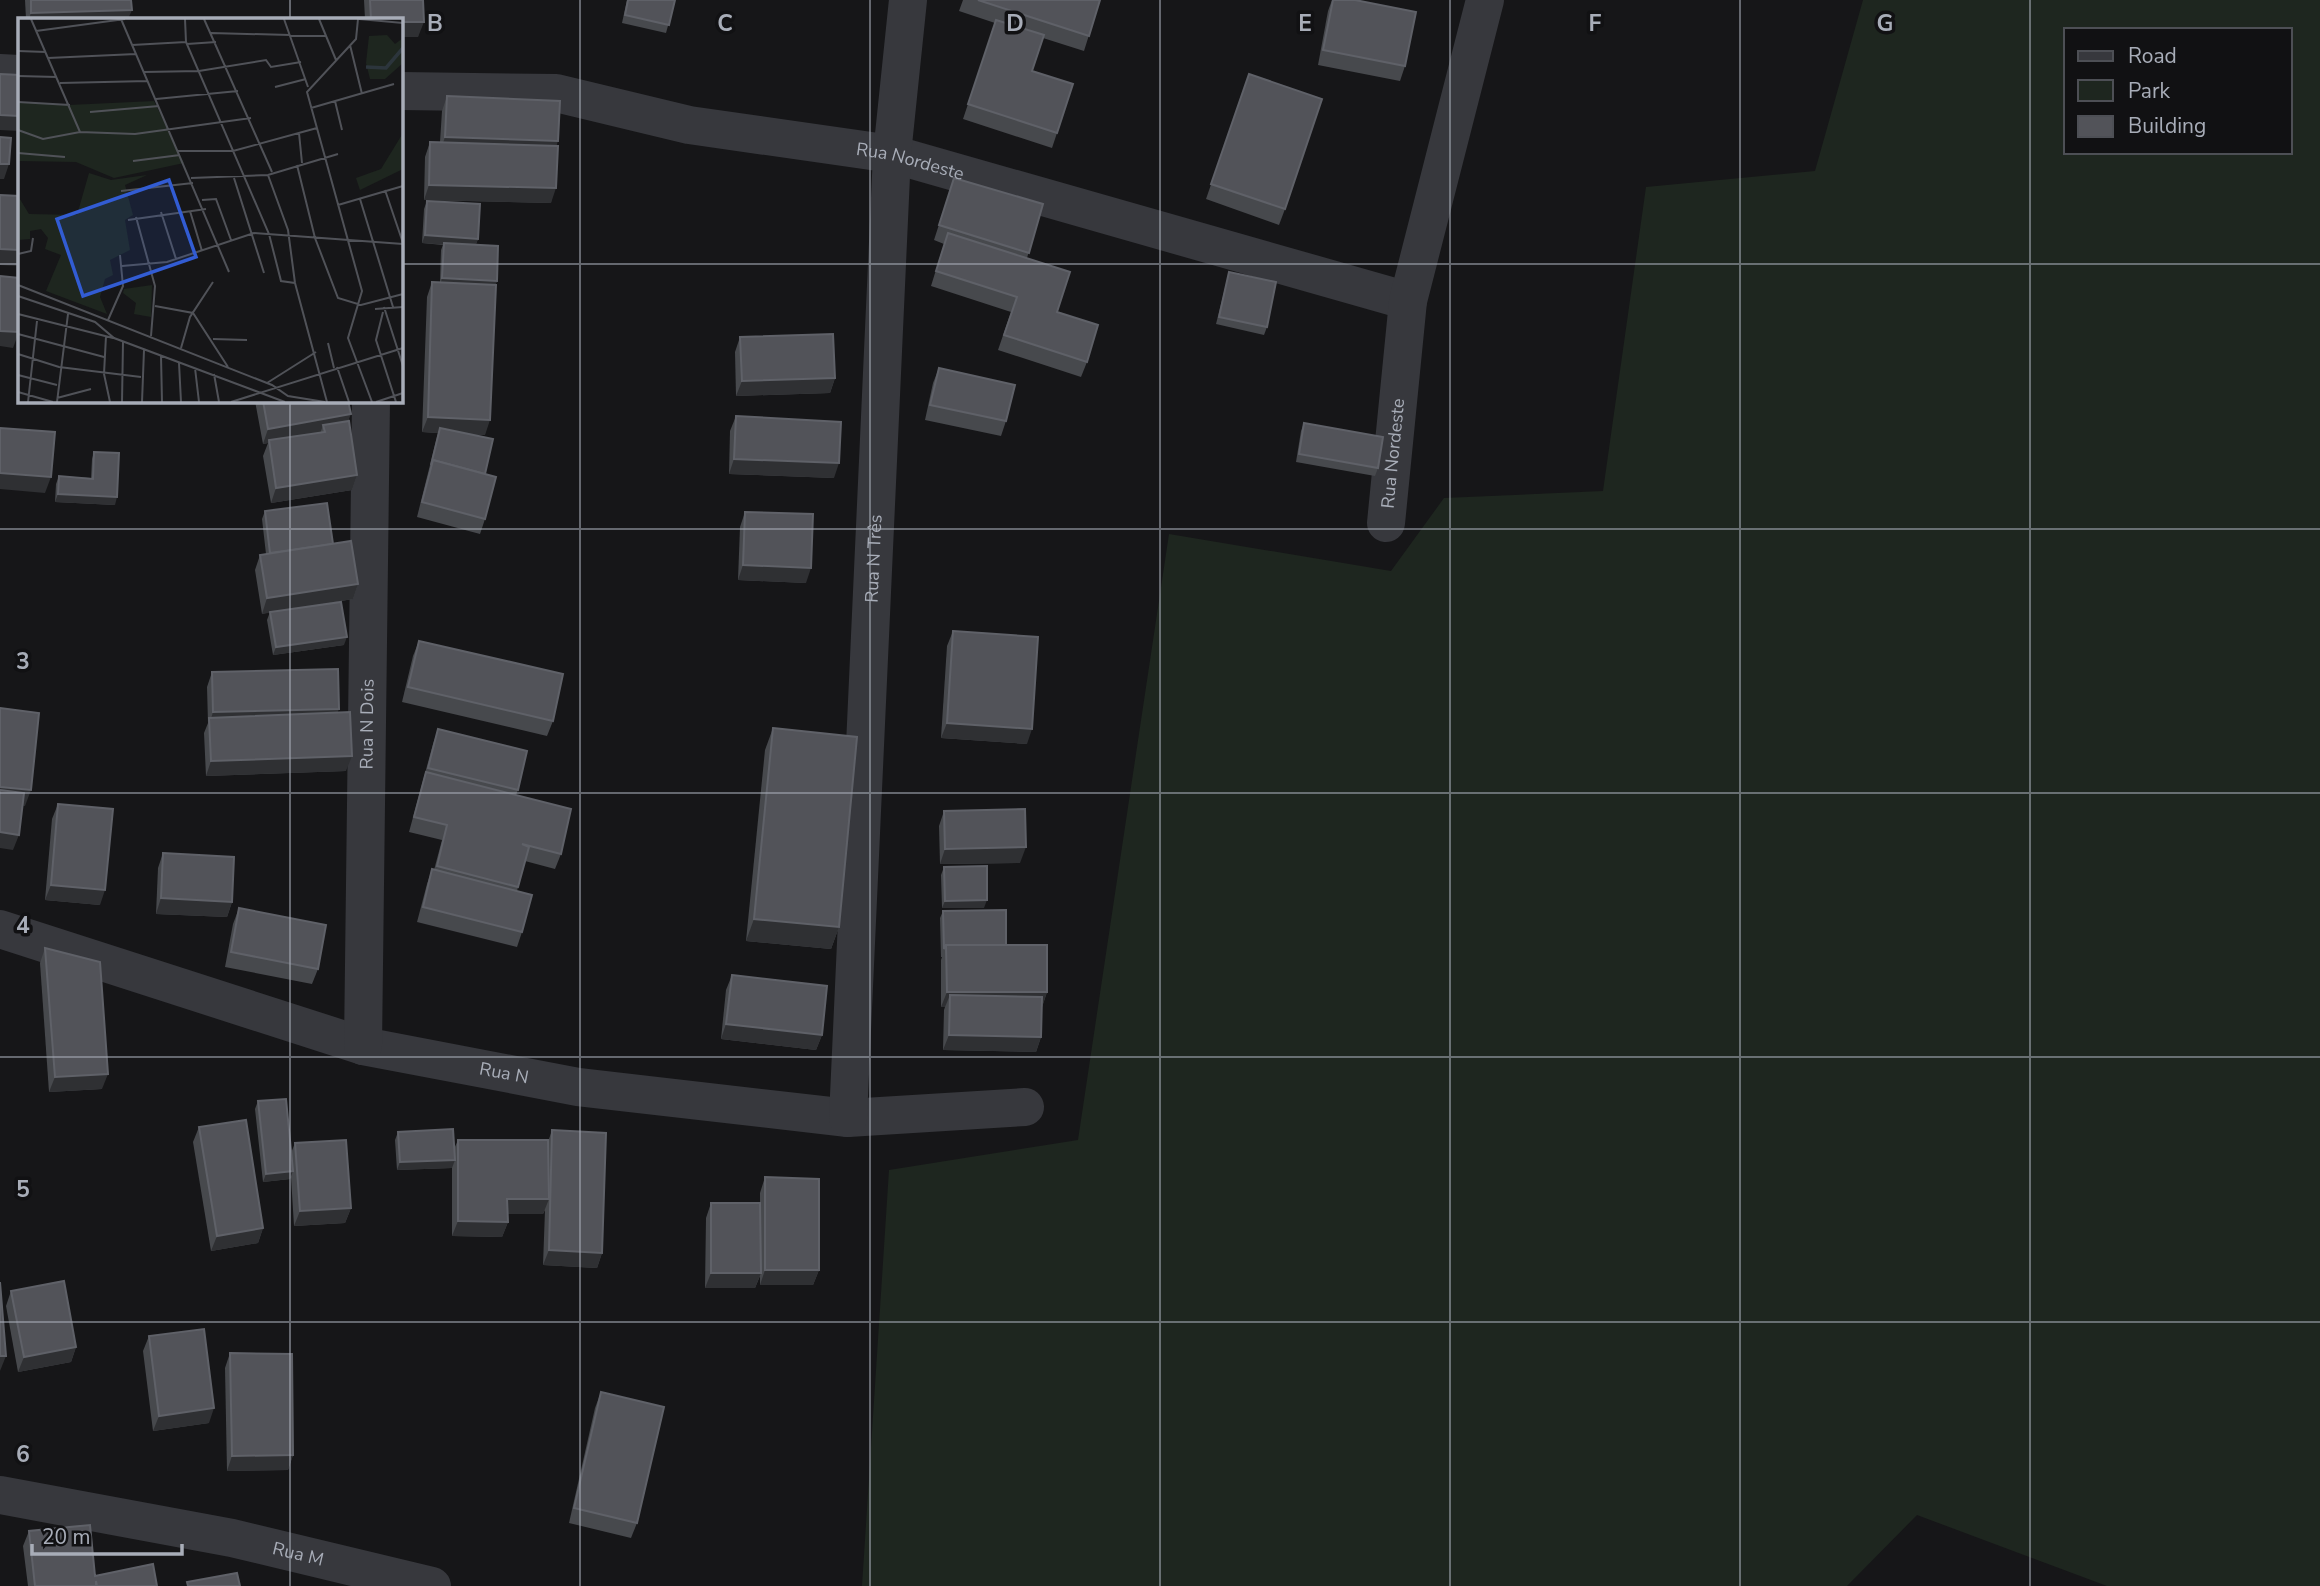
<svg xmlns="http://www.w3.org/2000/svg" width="2320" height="1586" viewBox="0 0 2320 1586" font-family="'Nunito Sans',sans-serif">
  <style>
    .green { fill: #1e261f; fill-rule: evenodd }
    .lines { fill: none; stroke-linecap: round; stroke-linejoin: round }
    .minor { stroke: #37383d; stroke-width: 38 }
    .wall { fill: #47494d }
    .shaded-wall { fill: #2f3033 }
    .building { fill: #525359; stroke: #5f6168; stroke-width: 2 }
    .grid { fill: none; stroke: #a8adb8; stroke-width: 2; stroke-opacity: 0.55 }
    .labels { text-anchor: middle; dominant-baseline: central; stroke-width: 7; stroke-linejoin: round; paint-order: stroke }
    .street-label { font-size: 18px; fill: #a8adb8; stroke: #111113 }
    .inset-river { fill: none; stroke: #2c353c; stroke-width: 3.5 }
    .inset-road { fill: none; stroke: #505258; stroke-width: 2 }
    .view { fill: #325cd3; fill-opacity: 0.15; stroke: #325cd3; stroke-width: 3.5 }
    .inset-edge { fill: none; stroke: #a8adb8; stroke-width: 3.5 }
    .grid-label { font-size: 23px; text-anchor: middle; font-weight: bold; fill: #a8adb8; stroke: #111113; stroke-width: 7; stroke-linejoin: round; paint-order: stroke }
  </style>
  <rect width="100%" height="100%" fill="#161618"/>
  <!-- green -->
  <path class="green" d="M1863 0H2320V1586H2107L1917 1515 1847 1586H862L889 1170 1078 1140 1169 534 1391 571 1444 498 1603 491 1646 187 1815 171ZM2066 30H2290V152H2066Z"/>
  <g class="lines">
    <!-- minor -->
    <g class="minor">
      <polyline points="0,73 19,74"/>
      <path id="s1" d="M401 91 556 93 689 125 892 154 1408 301"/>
      <path id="s2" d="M1386 523 1408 301 1485 0"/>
      <path id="s3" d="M0 929 363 1046 578 1087 848 1118 1025 1107"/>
      <path id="s4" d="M363 1046 371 401"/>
      <path id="s5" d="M848 1118 892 154 908 0"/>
      <path id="s6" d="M0 1495 232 1538 432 1586"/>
    </g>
  </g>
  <!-- wall -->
  <g class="wall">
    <polygon points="25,0 131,0 128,19 26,19"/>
    <polygon points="364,0 423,0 418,37 401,37 401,19 365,19"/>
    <polygon points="627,0 675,0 666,33 622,23"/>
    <polygon points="963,0 1100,0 1084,51 1043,38 1032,71 1057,133 1052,148 963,119 995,23 959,11"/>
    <polygon points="1332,0 1355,0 1405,66 1400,81 1318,65 1328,11"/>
    <polygon points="1249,74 1285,209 1279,225 1206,199"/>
    <polygon points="447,96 557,146 551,203 424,200 425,157 430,142 440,142 442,111"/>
    <polygon points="954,178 1043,204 1027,258 1087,362 1081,377 998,350 1011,312 931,286 944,244 934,240"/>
    <polygon points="427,201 478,239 476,244 497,281 495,285 485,435 469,434 485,474 485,519 480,534 417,517 438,433 422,432 427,297 432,282 440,282 441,250 443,245 422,243 424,209"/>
    <polygon points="1229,272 1267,327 1264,335 1216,324"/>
    <polygon points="740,337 835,378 830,393 736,396 735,352"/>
    <polygon points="939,368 1006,421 1001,436 925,420 933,383"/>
    <polygon points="255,401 348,401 349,421 357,475 352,490 271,503 263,456 268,443 263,444"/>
    <polygon points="736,416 834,478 729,474 730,431"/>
    <polygon points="1304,423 1378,468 1375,476 1296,462 1301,431"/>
    <polygon points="94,452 115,505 55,502 56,484 59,476 91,478 92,459"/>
    <polygon points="265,511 333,544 358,584 353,599 274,612 344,645 273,655 267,620 270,612 262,614 255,570 260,555 266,554 262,519"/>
    <polygon points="745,512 806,583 738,580 740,527"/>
    <polygon points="953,631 1027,744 941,738 947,646"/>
    <polygon points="419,641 553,721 547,736 402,702 413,656"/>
    <polygon points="212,672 338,713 346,771 206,776 204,733 208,723 207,687"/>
    <polygon points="773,728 839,927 831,949 746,941 765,750"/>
    <polygon points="438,729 518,790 516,795 561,854 555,869 525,861 517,891 522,932 517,947 417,922 427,884 432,869 434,870 442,840 409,832 433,744"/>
    <polygon points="58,804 100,905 45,900 52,819"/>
    <polygon points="944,811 1020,863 940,864 939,826"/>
    <polygon points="163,853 232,902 227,917 156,914 158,868"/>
    <polygon points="944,867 984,908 942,908 941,875"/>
    <polygon points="239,908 318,969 312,984 225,967 233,924"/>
    <polygon points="943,911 1006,945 1047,992 1042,1007 1041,1037 1036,1052 943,1050 944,1010 945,1007 941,1007 941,960 942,957 941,957 940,918"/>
    <polygon points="45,948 102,1089 49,1092 40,963"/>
    <polygon points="732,975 822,1035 816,1050 721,1039 726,990"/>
    <polygon points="258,1101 291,1153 295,1143 351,1208 345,1223 294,1226 291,1177 290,1179 263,1182 255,1109"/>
    <polygon points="199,1127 263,1228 258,1243 211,1251 193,1142"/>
    <polygon points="552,1130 602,1253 597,1268 543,1265 545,1210 543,1214 507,1214 508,1222 502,1237 452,1236 452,1168 397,1170 395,1140 398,1132 454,1149 458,1140 548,1142"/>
    <polygon points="765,1177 819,1270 813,1285 760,1285 760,1276 755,1288 705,1288 706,1218 711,1203 760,1203 760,1193"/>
    <polygon points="11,1291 76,1347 71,1362 18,1372 6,1306"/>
    <polygon points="149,1336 209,1423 153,1431 143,1351"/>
    <polygon points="230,1353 293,1455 288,1470 227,1471 225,1368"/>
    <polygon points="601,1392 637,1523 631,1538 569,1523 595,1408"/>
    <polygon points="29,1531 95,1576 157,1586 28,1586 23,1546"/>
  </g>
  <!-- shaded-wall -->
  <g class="shaded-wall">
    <polygon points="132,10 128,19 29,19 31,13"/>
    <polygon points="401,22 424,22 418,37 401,37"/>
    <polygon points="0,115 19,116 19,131 0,130"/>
    <polygon points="445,137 558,141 553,157 440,152"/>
    <polygon points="0,164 9,164 4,179 0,179"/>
    <polygon points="429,185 556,188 551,203 424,200"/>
    <polygon points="425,235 478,239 475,247 422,243"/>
    <polygon points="0,249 19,250 19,266 0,265"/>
    <polygon points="442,278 497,281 494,289 440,286"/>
    <polygon points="0,331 19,332 13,348 0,346"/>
    <polygon points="835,378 830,393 736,396 742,381"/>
    <polygon points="351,414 345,429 325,432 323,425 320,434 269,440 268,443 263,444 268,429"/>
    <polygon points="428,417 490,420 485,435 439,433 440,428 438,433 422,432"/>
    <polygon points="734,459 839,463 834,478 729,474"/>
    <polygon points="0,473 51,477 45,493 0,489"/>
    <polygon points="357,475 352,490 271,503 276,488"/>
    <polygon points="58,494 117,497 115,505 55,502"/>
    <polygon points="743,565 811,568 806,583 738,580"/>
    <polygon points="358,584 353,599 262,614 267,598"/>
    <polygon points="347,637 344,645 273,655 276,647"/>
    <polygon points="339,709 333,724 210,722 213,712"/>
    <polygon points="947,723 1032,729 1027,744 941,738"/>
    <polygon points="352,756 346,771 206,776 211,761"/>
    <polygon points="0,787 31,790 25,806 0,803"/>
    <polygon points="0,832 19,835 13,850 0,848"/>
    <polygon points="1026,847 1020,863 940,864 945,849"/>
    <polygon points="51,885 105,890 100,905 45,900"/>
    <polygon points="161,898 232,902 227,917 156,914"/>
    <polygon points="987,900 984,908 942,908 945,901"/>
    <polygon points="754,919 839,927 831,949 746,941"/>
    <polygon points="947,992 1047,992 1042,1007 950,995 945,1007 941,1007"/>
    <polygon points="726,1024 822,1035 816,1050 721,1039"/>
    <polygon points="949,1035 1041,1037 1036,1052 943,1050"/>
    <polygon points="108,1074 102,1089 49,1092 55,1077"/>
    <polygon points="455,1160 452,1168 397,1170 400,1162"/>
    <polygon points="293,1171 290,1179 263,1182 266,1174"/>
    <polygon points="507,1199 549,1199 543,1214 501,1214"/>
    <polygon points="351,1208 345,1223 294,1226 300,1211"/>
    <polygon points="458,1221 508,1222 502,1237 452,1236"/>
    <polygon points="263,1228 258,1243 211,1251 217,1236"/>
    <polygon points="549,1250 602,1253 597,1268 543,1265"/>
    <polygon points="765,1270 819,1270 813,1285 760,1285"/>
    <polygon points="711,1273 761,1273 755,1288 705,1288"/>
    <polygon points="76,1347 71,1362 18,1372 24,1357"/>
    <polygon points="0,1356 6,1356 0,1371"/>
    <polygon points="214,1408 209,1423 153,1431 159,1416"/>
    <polygon points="293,1455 288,1470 227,1471 232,1456"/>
  </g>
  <!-- building -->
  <g class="building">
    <polygon points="31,0 131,0 132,10 31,13"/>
    <polygon points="370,0 423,0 424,22 401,22 401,19 371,19"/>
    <polygon points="628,0 675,0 669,25 625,15"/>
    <polygon points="978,0 1100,0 1089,36"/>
    <polygon points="1333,0 1355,0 1416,12 1405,66 1323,50"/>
    <polygon points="996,20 1044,35 1032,71 1073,84 1057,133 968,104"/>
    <polygon points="0,74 19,75 19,116 0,115"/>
    <polygon points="1249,74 1322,99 1285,209 1211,184"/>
    <polygon points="447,96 560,101 558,141 445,137"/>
    <polygon points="0,137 11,138 9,164 0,164"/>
    <polygon points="430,142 558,146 556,188 429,185"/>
    <polygon points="954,178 1043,204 1029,253 939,225"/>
    <polygon points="0,195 19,196 19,250 0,249"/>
    <polygon points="427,201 480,204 478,239 425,235"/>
    <polygon points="948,233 1070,272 1057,312 1098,325 1087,362 1004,335 1017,297 936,271"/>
    <polygon points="444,243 498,246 497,281 442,278"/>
    <polygon points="1229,272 1276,282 1267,327 1219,317"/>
    <polygon points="0,276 19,278 19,332 0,331"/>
    <polygon points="432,282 496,285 490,420 428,417"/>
    <polygon points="833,334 835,378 742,381 740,337"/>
    <polygon points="939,368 1015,385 1006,421 930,405"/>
    <polygon points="263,401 348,401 351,414 268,429"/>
    <polygon points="736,416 841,422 839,463 734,459"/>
    <polygon points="349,421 357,475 276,488 269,440 325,432 323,425"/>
    <polygon points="1304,423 1383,437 1378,468 1299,454"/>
    <polygon points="0,428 55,432 51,477 0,473"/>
    <polygon points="440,428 493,439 485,474 433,460 431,465"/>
    <polygon points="94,452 119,453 117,497 58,494 59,476 93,479"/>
    <polygon points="433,460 496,477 485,519 422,502"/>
    <polygon points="327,503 333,544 270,553 265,511"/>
    <polygon points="745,512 813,514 811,568 743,565"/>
    <polygon points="351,541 358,584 267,598 260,555"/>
    <polygon points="341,602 347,637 276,647 270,612"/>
    <polygon points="953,631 1038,637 1032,729 947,723"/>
    <polygon points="419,641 563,674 553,721 408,687"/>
    <polygon points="338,669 339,709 213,712 212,672"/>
    <polygon points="0,708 39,713 31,790 0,787"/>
    <polygon points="350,712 352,756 211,761 209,718"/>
    <polygon points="773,728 857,737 839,927 754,919"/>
    <polygon points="438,729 527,751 518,790 428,768"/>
    <polygon points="426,772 571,809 561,854 522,844 529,847 518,887 437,866 447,825 414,817"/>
    <polygon points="0,790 24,793 19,835 0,832"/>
    <polygon points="58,804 113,809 105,890 51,885"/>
    <polygon points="1025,809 1026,847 945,849 944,811"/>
    <polygon points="163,853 234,857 232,902 161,898"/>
    <polygon points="987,866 987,900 945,901 944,867"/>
    <polygon points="432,869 532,895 522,932 423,907"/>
    <polygon points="239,908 326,925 318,969 231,952"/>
    <polygon points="1006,910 1006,945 946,945 944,949 943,911"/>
    <polygon points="946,945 1047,945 1047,992 947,992"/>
    <polygon points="45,948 100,962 108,1074 55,1077"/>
    <polygon points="732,975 827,986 822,1035 726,1024"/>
    <polygon points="950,995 1042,997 1041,1037 949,1035"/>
    <polygon points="286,1099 293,1171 266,1174 258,1101"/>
    <polygon points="246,1120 263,1228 217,1236 199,1127"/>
    <polygon points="453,1129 455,1160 400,1162 398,1132"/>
    <polygon points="552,1130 606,1133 602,1253 549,1250"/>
    <polygon points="346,1140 351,1208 300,1211 295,1143"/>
    <polygon points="458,1140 548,1140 549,1199 507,1199 508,1222 458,1221"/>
    <polygon points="765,1177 819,1179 819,1270 765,1270"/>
    <polygon points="711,1203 760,1203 761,1273 711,1273"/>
    <polygon points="64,1281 76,1347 24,1357 11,1291"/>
    <polygon points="0,1282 6,1356 0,1356"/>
    <polygon points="204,1329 214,1408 159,1416 149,1336"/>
    <polygon points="230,1353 292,1354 293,1455 232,1456"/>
    <polygon points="601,1392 664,1407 637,1523 574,1508"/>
    <polygon points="90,1525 95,1576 153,1564 157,1586 97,1586 96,1581 96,1586 35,1586 29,1531"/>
    <polygon points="237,1573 240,1586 188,1586 187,1582"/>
  </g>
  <!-- grid -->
  <path class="grid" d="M290 0V19M580 0V1586M870 0V1586M1160 0V1586M1450 0V1586M1740 0V1586M2030 0V1586M0 264H19M401 264H2320M290 401V1586M0 529H2320M0 793H2320M0 1057H2320M0 1322H2320"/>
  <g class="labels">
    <!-- street labels -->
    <g class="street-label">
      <text stroke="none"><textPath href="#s1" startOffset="516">Rua Nordeste</textPath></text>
      <text stroke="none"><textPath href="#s2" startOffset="70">Rua Nordeste</textPath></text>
      <text stroke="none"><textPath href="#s5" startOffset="560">Rua N Três</textPath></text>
      <text stroke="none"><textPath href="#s4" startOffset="322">Rua N Dois</textPath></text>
      <text stroke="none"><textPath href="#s3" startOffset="525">Rua N</textPath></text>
      <text stroke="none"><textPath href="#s6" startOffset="304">Rua M</textPath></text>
    </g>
  </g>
  <!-- overview -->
  <g transform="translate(18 18)">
    <rect width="385" height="385" fill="#161618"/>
    <path d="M369 17 377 26 385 20V45L367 61H352L348 45 351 18ZM136 83 166 145 96 160 58 144 0 143V84L51 87ZM385 115V151L342 172 338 160 363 151ZM71 155 93 162 129 157 107 167 115 197 107 202 112 232 92 242 95 257 87 261 82 279 89 296 28 273 43 237 27 231 30 220 23 211 12 213V221L0 222V178L11 196 59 197ZM134 267 133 299 116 296 118 285 105 275 106 271Z" fill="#1e261f"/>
    <path class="inset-river" d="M348 49 368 50 385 30"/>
    <path class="inset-road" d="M13 1 62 114M103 1 211 254M167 1 168 24 251 216 263 263 277 265M186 1 254 154M266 1 290 69M301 1 318 42M340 1 338 21 289 74 344 273 330 320 354 384M341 1 385 5M18 13 107 1M193 15 308 18M169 26 198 24M114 27 168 24M332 27 344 76M0 33 28 34M30 40 118 36M126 54 181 53 248 42 253 49 283 44M0 58 39 59M42 65 130 63M257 69 288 61M138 81 220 73M317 83 324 112M0 84 52 87M293 90 376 66M72 94 141 88M0 112 25 121 62 114 117 116 233 100M281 115 284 145M160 133H215L299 110M0 135 47 139M115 143 162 137M279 147 297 220 320 280 343 287 385 276M250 157 270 212 277 265 309 384M173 160 250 157 320 136M216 160 246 255M367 172 385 225M103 173 175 165M342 181 375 289M184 182 198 181 213 222M320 187 385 168M172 193 184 233M143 194 158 241M118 199 137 268 133 318M110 202 188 191M0 236 13 233 15 220M104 248 149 244 236 215 385 226M0 267 254 367 270 378 307 384M0 278 77 304 96 320 267 384M137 288 175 295 210 349M366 289 385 348M357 291 385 289M365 294 358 322 378 384M0 296 95 320M90 302 105 268 102 237M0 316 86 339M88 318 86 356 92 384M195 321 229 322M310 325 316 350M163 330 172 299 195 264M0 336 41 349 123 359M143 338 144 384M161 345 163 384M319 349 331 384M177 350 181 384M196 356 201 384M0 357 39 367M249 365 298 334M0 374 35 384M39 380 73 371M10 384 19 303M39 384 50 296M104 384 105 324M124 384 126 332M213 384 385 330M358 384 385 375"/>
    <path class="view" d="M151 162 178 239 65 278 39 201Z"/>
    <rect width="385" height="385" class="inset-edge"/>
  </g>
  <g class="grid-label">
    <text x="435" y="31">B</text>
    <text x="725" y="31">C</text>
    <text x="1015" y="31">D</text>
    <text x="1305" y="31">E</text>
    <text x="1595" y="31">F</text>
    <text x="1885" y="31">G</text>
    <text x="23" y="669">3</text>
    <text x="23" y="933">4</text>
    <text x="23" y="1197">5</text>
    <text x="23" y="1462">6</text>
  </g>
  <!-- legend -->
  <rect x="2064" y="28" width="228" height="126" fill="#111113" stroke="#4d4f55" stroke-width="2"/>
  <rect x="2078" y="51" width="35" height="10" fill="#37383d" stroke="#4d4f55" stroke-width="2"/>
  <text x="2128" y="63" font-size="21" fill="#a8adb8">Road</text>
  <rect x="2078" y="80" width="35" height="21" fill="#1e261f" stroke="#4d4f55" stroke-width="2"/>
  <text x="2128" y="98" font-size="21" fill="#a8adb8">Park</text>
  <rect x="2078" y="116" width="35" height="21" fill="#525359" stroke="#4d4f55" stroke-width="2"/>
  <text x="2128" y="133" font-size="21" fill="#a8adb8">Building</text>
  <!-- scale -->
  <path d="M32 1544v10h150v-10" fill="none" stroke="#a8adb8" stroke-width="3.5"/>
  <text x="42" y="1544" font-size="21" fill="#a8adb8" stroke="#111113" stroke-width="5" paint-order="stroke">20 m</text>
</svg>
